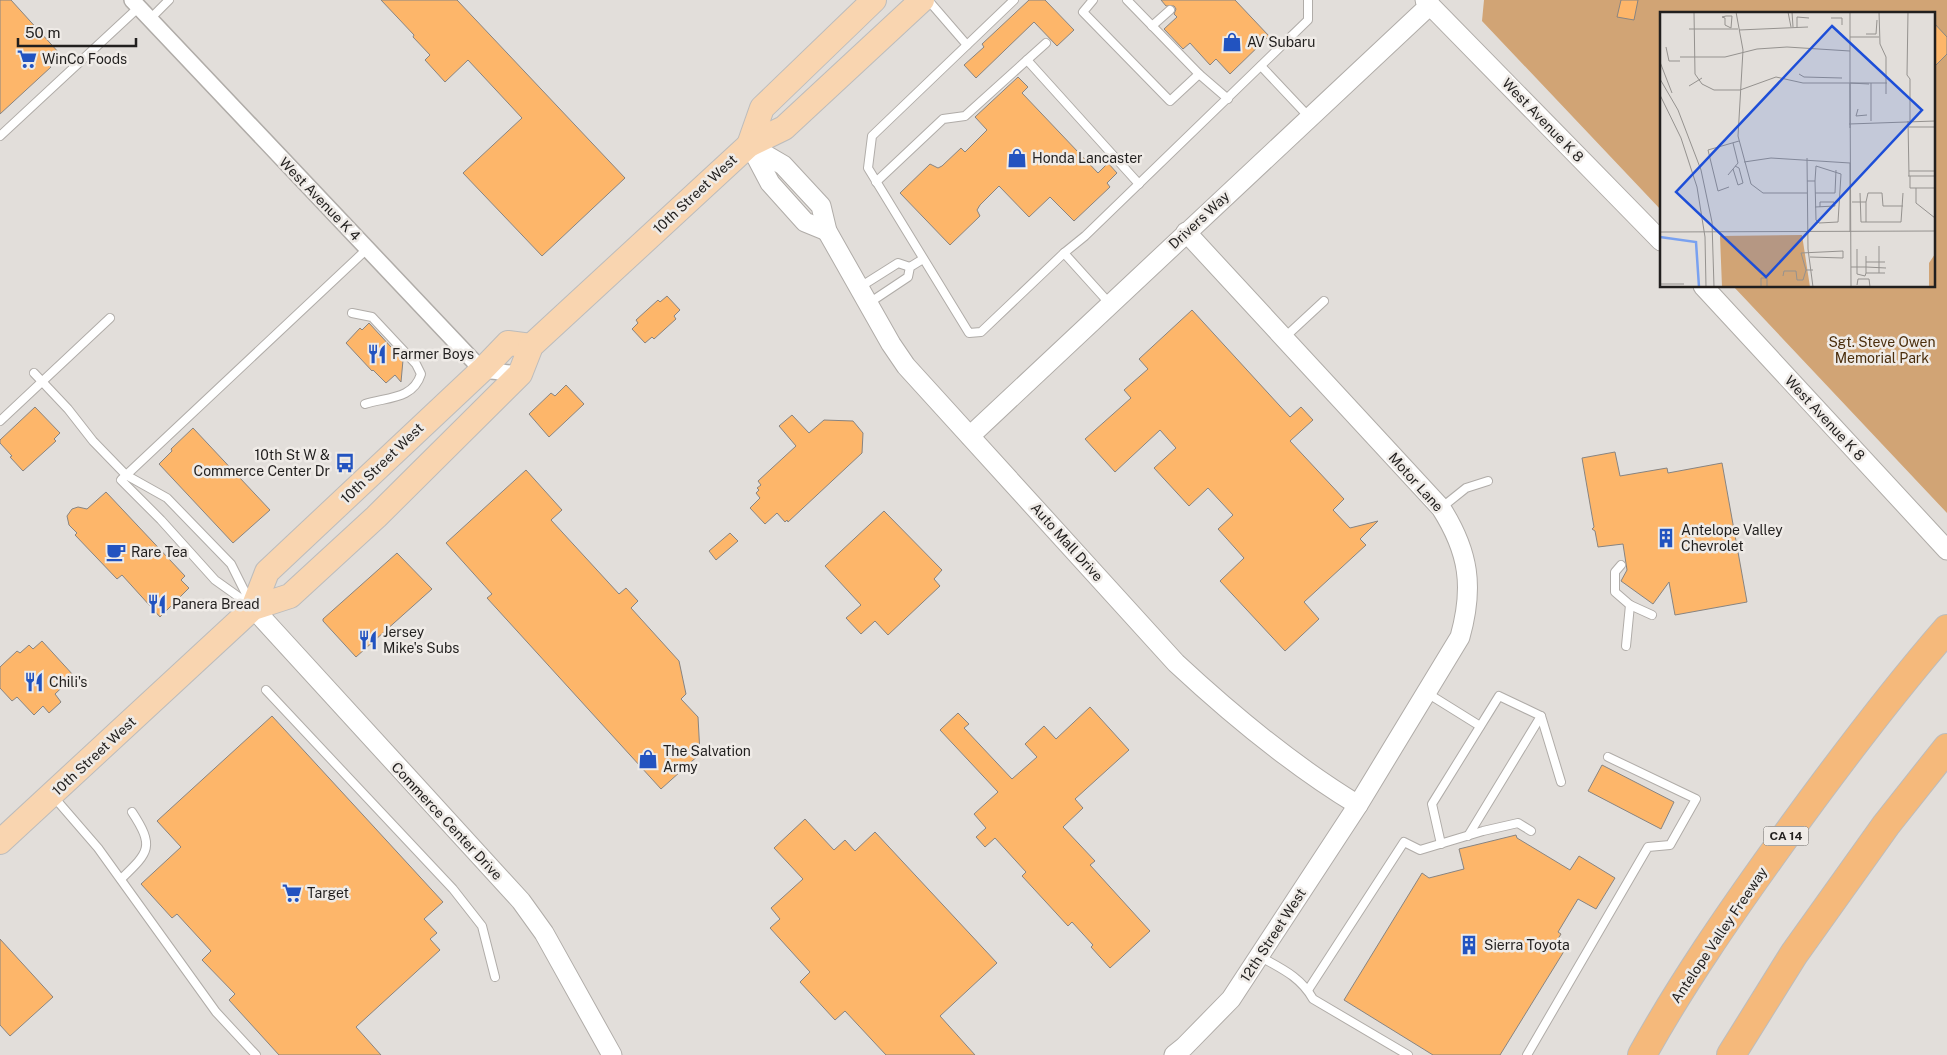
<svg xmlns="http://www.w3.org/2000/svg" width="1947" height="1055" viewBox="0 0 1947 1055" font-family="'Public Sans',sans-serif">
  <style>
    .green { fill: #d1a475 }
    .building { fill: #fdb66a; stroke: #888481 }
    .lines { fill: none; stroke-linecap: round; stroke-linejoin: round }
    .service-casing { stroke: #b0aca8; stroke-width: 10 }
    .minor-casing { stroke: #b0aca8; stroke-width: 18 }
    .tertiary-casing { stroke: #b0aca8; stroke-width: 21 }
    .primary-casing { stroke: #bcbcbc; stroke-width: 26 }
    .motorway-casing { stroke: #bcbcbc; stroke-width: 30 }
    .service { stroke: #fff; stroke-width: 8 }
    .minor { stroke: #fff; stroke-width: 15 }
    .tertiary { stroke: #fff; stroke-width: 19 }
    .primary { stroke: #f9d5b0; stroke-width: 24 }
    .motorway { stroke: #f5b97b; stroke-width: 28 }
    .labels { text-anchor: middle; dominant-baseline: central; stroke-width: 5; stroke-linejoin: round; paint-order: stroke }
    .shield { fill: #efebe7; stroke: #5f5c5a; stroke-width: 1 }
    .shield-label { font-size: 12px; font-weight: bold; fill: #211f1e }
    .poi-label { font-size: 14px; fill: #211f1e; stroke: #efebe7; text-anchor: start }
    .street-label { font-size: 14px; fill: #211f1e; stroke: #efebe7 }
    .park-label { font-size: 14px; fill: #4a2e0d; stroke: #efebe7 }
    .inset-river { fill: none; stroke: #79a1f0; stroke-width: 2.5 }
    .inset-road { fill: none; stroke: #95928f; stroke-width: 1 }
    .view { fill: #1d4ed8; fill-opacity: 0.15; stroke: #1d4ed8; stroke-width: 2.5 }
    .inset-edge { fill: none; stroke: #211f1e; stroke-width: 2.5 }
  </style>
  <rect width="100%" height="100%" fill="#e2deda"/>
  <!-- green -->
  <polygon class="green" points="1484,0 1947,0 1947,513 1733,286 1933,286 1933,14 1661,14 1661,210 1482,21"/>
  <!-- building -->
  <g class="building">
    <polygon points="0,0 11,0 60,54 49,65 51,67 0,114"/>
    <polygon points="381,0 457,0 625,178 542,256 463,173 522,118 468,60 445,82 425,60 430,55 413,37 414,35"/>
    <polygon points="1029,0 1045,0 1074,30 1057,46 1034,22 976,78 964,65 984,47 982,44"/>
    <polygon points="1161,0 1235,0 1269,36 1230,74 1216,59 1210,65 1190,43 1183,49 1164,29 1177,17 1174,14 1176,9 1174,6 1166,6"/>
    <polygon points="1621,0 1638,0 1634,20 1617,17"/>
    <polygon points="1933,22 1947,37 1947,54 1933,68"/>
    <polygon points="1018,77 1028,87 1022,93 1098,173 1108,163 1117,173 1107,183 1110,187 1074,221 1050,197 1029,217 999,186 980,205 977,210 980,216 950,245 900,193 930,164 938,168 942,166 961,148 965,152 987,130 975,117"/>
    <polygon points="667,296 680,310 674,316 676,319 654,339 652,337 645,343 632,329 638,323 636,320 658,300 660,302"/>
    <polygon points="1192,310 1290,417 1301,407 1313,420 1290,441 1344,499 1333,510 1350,528 1378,521 1360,539 1366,545 1304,602 1319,619 1285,651 1220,581 1244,558 1218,529 1233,515 1208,488 1189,506 1154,468 1176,448 1160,430 1115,472 1085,439 1131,398 1124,390 1148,369 1139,359"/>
    <polygon points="369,323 403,360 401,382 395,375 386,383 373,370 372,371 346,343 360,328 362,330"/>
    <polygon points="566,385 584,404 549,437 529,414 551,393 555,396"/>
    <polygon points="35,407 60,433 54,439 56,441 23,471 10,457 12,456 0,443 0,440"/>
    <polygon points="792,415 809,433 824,420 853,421 863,433 862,453 788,522 787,520 785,522 777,513 765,524 750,508 760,498 756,493 759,490 757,488 761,485 758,481 796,446 779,426"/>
    <polygon points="193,428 270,510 233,543 159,464 172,451 171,449"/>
    <polygon points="1615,452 1620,476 1667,468 1668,473 1722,463 1747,602 1675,615 1669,582 1653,604 1621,581 1627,570 1623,544 1598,547 1595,531 1592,529 1594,527 1582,458"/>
    <polygon points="526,470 562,510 551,520 619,594 626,588 638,601 631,608 679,661 686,694 681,699 698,717 700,754 661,789 487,598 492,594 446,543"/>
    <polygon points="106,492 185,576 181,580 189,588 160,617 122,575 117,579 75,535 77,533 69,525 67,516 72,509 78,507 87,509"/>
    <polygon points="884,511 942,570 934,579 940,586 888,635 875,621 861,634 846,618 861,605 825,566"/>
    <polygon points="730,533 738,541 716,560 709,551"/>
    <polygon points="397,553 432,589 356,657 323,621 323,619"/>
    <polygon points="42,641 74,676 55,694 61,702 49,713 43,706 34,715 17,697 12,701 0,688 0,667 17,651 20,653 29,645 33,649"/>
    <polygon points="1090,707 1129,750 1075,799 1083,808 1063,827 1095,861 1090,865 1150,931 1110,968 1091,947 1093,945 1072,922 1068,926 1022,876 1026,872 995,838 985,847 976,837 986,828 974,814 998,792 940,730 958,713 969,724 964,728 1012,779 1037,757 1025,744 1044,726 1056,739"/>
    <polygon points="272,716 443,902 424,919 437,933 430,939 440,950 356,1027 381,1055 279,1055 229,1000 235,994 202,960 211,951 177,914 172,918 141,884 181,847 157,821"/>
    <polygon points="1602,765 1674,802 1661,829 1588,791"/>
    <polygon points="805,819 834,850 845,840 855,851 875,832 997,963 940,1016 975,1055 886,1055 845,1011 835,1020 800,982 810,972 770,928 780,919 771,908 803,879 774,848"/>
    <polygon points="1516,835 1517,838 1570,870 1579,856 1615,878 1596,909 1578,899 1558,932 1561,934 1556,942 1566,948 1500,1055 1433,1055 1344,1000 1422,873 1429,878 1464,869 1459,849"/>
    <polygon points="0,939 53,997 10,1036 0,1025"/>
  </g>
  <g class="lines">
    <defs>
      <g id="service">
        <polyline points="928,0 967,45"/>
        <polyline points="1014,0 872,136 868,168 969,333 981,332 1064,253 1085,236 1308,20 1308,0"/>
        <polyline points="1093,0 1083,12 1170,101 1199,74"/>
        <polyline points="1127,0 1199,74 1228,99"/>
        <polyline points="150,19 169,0"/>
        <polyline points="1152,26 1170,10"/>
        <polyline points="1027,60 1046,43"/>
        <polyline points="1261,66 1309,117"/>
        <polyline points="0,136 139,7"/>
        <polyline points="876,182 943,119 965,116 1027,60 1139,184"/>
        <polyline points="1064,253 1110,304"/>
        <polyline points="860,287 898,263 910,267"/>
        <polyline points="869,303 908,277 910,267 923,259"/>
        <path d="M352 313 372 317 416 364 421 374C413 400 386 397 365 404"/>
        <polyline points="1284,338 1324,301"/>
        <polyline points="34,373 68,409 93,441 126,475 167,498 231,564 250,602"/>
        <polyline points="0,421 110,318"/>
        <polyline points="1441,508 1466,488 1488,481"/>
        <polyline points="1621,565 1615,572 1615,592 1630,605 1652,615"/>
        <polyline points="250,605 215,580 161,520 121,480 367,249"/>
        <polyline points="1626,646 1630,605"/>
        <polyline points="266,690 453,889 482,926 495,977"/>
        <polyline points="1427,693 1480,726"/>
        <polyline points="1541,716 1561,782"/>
        <polyline points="53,796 98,848 216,1012 256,1055"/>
        <polyline points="1441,844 1432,804 1499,696 1541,716 1468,836"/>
        <path d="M121 879C149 852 155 847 132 812"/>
        <path d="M1259 956C1280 968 1300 976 1313 999L1408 1055"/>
        <polyline points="1308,990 1404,842 1420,850 1483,831 1518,823 1531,831"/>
        <polyline points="1527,1055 1648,847 1670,845 1696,799 1608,757"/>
      </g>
      <polyline id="minor" points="132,0 482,370 520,374"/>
      <g id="tertiary">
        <polyline points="1425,0 1661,241"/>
        <path d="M749 145 783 165 821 206 827 231 891 344 906 366 1176 663C1233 716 1292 765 1358 805"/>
        <polyline points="750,145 770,183 805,222 827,231"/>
        <polyline points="1703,286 1947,550"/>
        <polyline points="970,436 1430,5"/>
        <polyline points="253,608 521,901 544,933 612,1055"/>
        <path d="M1174 1055 1184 1047 1231 999 1358 805 1460 637C1474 587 1469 552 1441 508L1186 232"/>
      </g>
      <g id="primary">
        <polyline points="749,145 762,108 874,0"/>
        <polyline points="253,608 267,572 482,370 508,343 531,346"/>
        <polyline points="0,842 253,608 290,596 376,517 520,374 531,346 749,145 784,128 922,0"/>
      </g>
      <g id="motorway">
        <path d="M1642 1055C1682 983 1729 915 1777 848 1831 773 1886 699 1947 629"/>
        <polyline points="1731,1055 1794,954 1886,825 1947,748"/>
      </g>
    </defs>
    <!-- service casing -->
    <use href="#service" class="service-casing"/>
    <!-- minor casing -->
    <use href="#minor" class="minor-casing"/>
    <!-- tertiary casing -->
    <use href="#tertiary" class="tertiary-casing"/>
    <!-- primary casing -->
    <use href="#primary" class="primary-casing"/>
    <!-- motorway casing -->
    <use href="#motorway" class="motorway-casing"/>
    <!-- service -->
    <use href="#service" class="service"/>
    <!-- minor -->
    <use href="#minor" class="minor"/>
    <!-- tertiary -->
    <use href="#tertiary" class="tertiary"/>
    <!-- primary -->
    <use href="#primary" class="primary"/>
    <!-- motorway -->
    <use href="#motorway" class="motorway"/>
  </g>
  <!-- icons -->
  <defs>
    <symbol id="shop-bare" viewBox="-9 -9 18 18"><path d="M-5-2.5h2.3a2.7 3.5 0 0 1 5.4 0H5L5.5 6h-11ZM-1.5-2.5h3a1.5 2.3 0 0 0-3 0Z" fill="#2253c0" stroke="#efebe7" stroke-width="2.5" paint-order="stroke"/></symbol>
    <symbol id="supermarket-bare" viewBox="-9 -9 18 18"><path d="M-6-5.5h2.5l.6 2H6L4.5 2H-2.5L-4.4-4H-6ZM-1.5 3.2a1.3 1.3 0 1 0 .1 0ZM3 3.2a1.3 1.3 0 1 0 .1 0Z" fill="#2253c0" stroke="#efebe7" stroke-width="2.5" paint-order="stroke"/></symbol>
    <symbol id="restaurant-bare" viewBox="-9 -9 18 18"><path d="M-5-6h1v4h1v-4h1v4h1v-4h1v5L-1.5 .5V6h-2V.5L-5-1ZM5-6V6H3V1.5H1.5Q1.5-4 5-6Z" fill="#2253c0" stroke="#efebe7" stroke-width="2.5" paint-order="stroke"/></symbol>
    <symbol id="bus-bare" viewBox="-9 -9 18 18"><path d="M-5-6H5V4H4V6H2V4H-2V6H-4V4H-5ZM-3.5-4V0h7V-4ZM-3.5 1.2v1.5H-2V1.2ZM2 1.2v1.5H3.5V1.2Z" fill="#2253c0" stroke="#efebe7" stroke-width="2.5" paint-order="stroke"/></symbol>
    <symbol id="building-bare" viewBox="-9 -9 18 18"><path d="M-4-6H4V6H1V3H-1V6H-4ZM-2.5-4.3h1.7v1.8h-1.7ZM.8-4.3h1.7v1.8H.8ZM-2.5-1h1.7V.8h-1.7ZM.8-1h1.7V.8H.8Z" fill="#2253c0" stroke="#efebe7" stroke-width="2.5" paint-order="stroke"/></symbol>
    <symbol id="cafe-bare" viewBox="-9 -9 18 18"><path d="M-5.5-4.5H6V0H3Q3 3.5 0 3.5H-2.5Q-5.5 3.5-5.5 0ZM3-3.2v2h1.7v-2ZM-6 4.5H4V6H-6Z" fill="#2253c0" stroke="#efebe7" stroke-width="2.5" paint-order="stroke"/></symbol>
  </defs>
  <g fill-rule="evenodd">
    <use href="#shop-bare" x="1218" y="28" width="28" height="28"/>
    <use href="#supermarket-bare" x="13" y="45" width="28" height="28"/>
    <use href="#shop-bare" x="1003" y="144" width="28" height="28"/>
    <use href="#restaurant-bare" x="363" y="340" width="28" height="28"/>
    <use href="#bus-bare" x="331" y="449" width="28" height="28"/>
    <use href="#building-bare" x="1652" y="524" width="28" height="28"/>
    <use href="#cafe-bare" x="102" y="538" width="28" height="28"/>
    <use href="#restaurant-bare" x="143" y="590" width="28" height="28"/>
    <use href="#restaurant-bare" x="354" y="626" width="28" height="28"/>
    <use href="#restaurant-bare" x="20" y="668" width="28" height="28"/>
    <use href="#shop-bare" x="634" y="745" width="28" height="28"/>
    <use href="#supermarket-bare" x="278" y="879" width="28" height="28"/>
    <use href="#building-bare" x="1455" y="931" width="28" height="28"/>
  </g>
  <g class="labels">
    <!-- shield labels -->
    <rect class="shield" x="1763.5" y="826.5" width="45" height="19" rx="4"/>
    <g class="shield-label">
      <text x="1786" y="836">CA 14</text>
    </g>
    <!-- poi labels -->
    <g class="poi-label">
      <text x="1247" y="42">AV Subaru</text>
      <text x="42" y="59">WinCo Foods</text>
      <text x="1032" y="158">Honda Lancaster</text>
      <text x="392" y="354">Farmer Boys</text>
      <text x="330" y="455" text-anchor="end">10th St W &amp;<tspan x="330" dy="16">Commerce Center Dr</tspan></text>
      <text x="1681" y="530">Antelope Valley<tspan x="1681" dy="16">Chevrolet</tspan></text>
      <text x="131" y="552">Rare Tea</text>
      <text x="172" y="604">Panera Bread</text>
      <text x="383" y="632">Jersey<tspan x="383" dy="16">Mike's Subs</tspan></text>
      <text x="49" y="682">Chili's</text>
      <text x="663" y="751">The Salvation<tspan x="663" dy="16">Army</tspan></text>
      <text x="307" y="893">Target</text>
      <text x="1484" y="945">Sierra Toyota</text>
    </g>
    <!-- street labels -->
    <g class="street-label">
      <text transform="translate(1543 120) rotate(46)">West Avenue K 8</text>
      <text transform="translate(695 194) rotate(-43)">10th Street West</text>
      <text transform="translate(320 199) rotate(46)">West Avenue K 4</text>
      <text transform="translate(1199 220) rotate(-43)">Drivers Way</text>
      <text transform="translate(1825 418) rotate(47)">West Avenue K 8</text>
      <text transform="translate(382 463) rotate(-44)">10th Street West</text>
      <text transform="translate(1416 482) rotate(48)">Motor Lane</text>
      <text transform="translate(1067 542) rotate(48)">Auto Mall Drive</text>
      <text transform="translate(94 756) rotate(-43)">10th Street West</text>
      <text transform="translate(447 821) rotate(47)">Commerce Center Drive</text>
      <text transform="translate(1273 935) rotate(-57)">12th Street West</text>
      <text transform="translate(1719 935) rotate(-56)">Antelope Valley Freeway</text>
    </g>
    <!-- park labels -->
    <g class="park-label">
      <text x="1882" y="342">Sgt. Steve Owen<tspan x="1882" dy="16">Memorial Park</tspan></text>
    </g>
  </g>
  <!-- overview -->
  <g transform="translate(1660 12)">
    <rect width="275" height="275" fill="#e2deda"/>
    <path d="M142 223 150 275H62L60 224ZM275 242V275H269V251Z" fill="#d1a475"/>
    <path class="inset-river" d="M0 225 36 230 39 275"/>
    <path class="inset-road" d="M34 0 35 62 42 72 54 78H80L116 65 143 71H227M76 0 83 38 78 124 91 172 103 181H147M128 0 131 15M132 0 133 15M190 0V116M219 0 220 32 226 45V82M248 0 247 63 250 67V109M66 4H72L71 16 65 13V6L62 5ZM171 6H182V13M137 15V5L149 6M29 17H78M79 18 148 15M206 22H216L217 8M190 25H219M6 35 9 49H20M20 45H65L97 37 127 35 190 39M0 50 12 81M139 62 144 65 182 66M0 67 18 98 41 158 52 210 54 275M190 71 209 72M190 71 191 275M211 71V109M29 74 42 66M0 83 21 126 37 175 45 225 46 275M198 97 196 104 207 103M248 109 249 164M189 112 275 109M249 115H275M147 146 148 237 153 275M84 150 111 146 190 151M190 151V220M73 157 78 173 83 171 79 156 75 154M249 159H275M68 163 78 151 73 131M248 164H275M250 164V176H275M147 169H155L156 154 181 162 178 210 159 211 156 208 155 169M69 175 58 179 48 138 79 129M256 176V191L275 206M155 181H175L176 158M200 181 201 210H206M192 190H206V210H241L243 181M206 190 208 181H222L223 194H243M155 195 175 194 174 190H160V195M0 220 275 219M219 234V261M197 237V262L205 264 206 261M150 245 183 246V239L141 241 146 258H153M206 250H225M191 255H206V244M225 261H206V255L226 256M123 264 124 259H136L137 268H143L146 258M0 272H24M197 273 198 267H209L210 275M101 275V266H107V275"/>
    <path class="view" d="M172 14 262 98 106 265 16 180Z"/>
    <rect width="275" height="275" class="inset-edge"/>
  </g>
  <!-- scale -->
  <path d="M18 38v8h118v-8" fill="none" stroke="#211f1e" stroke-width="2.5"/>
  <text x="25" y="38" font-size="15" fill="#211f1e" stroke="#efebe7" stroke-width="4" paint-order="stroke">50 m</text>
</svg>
